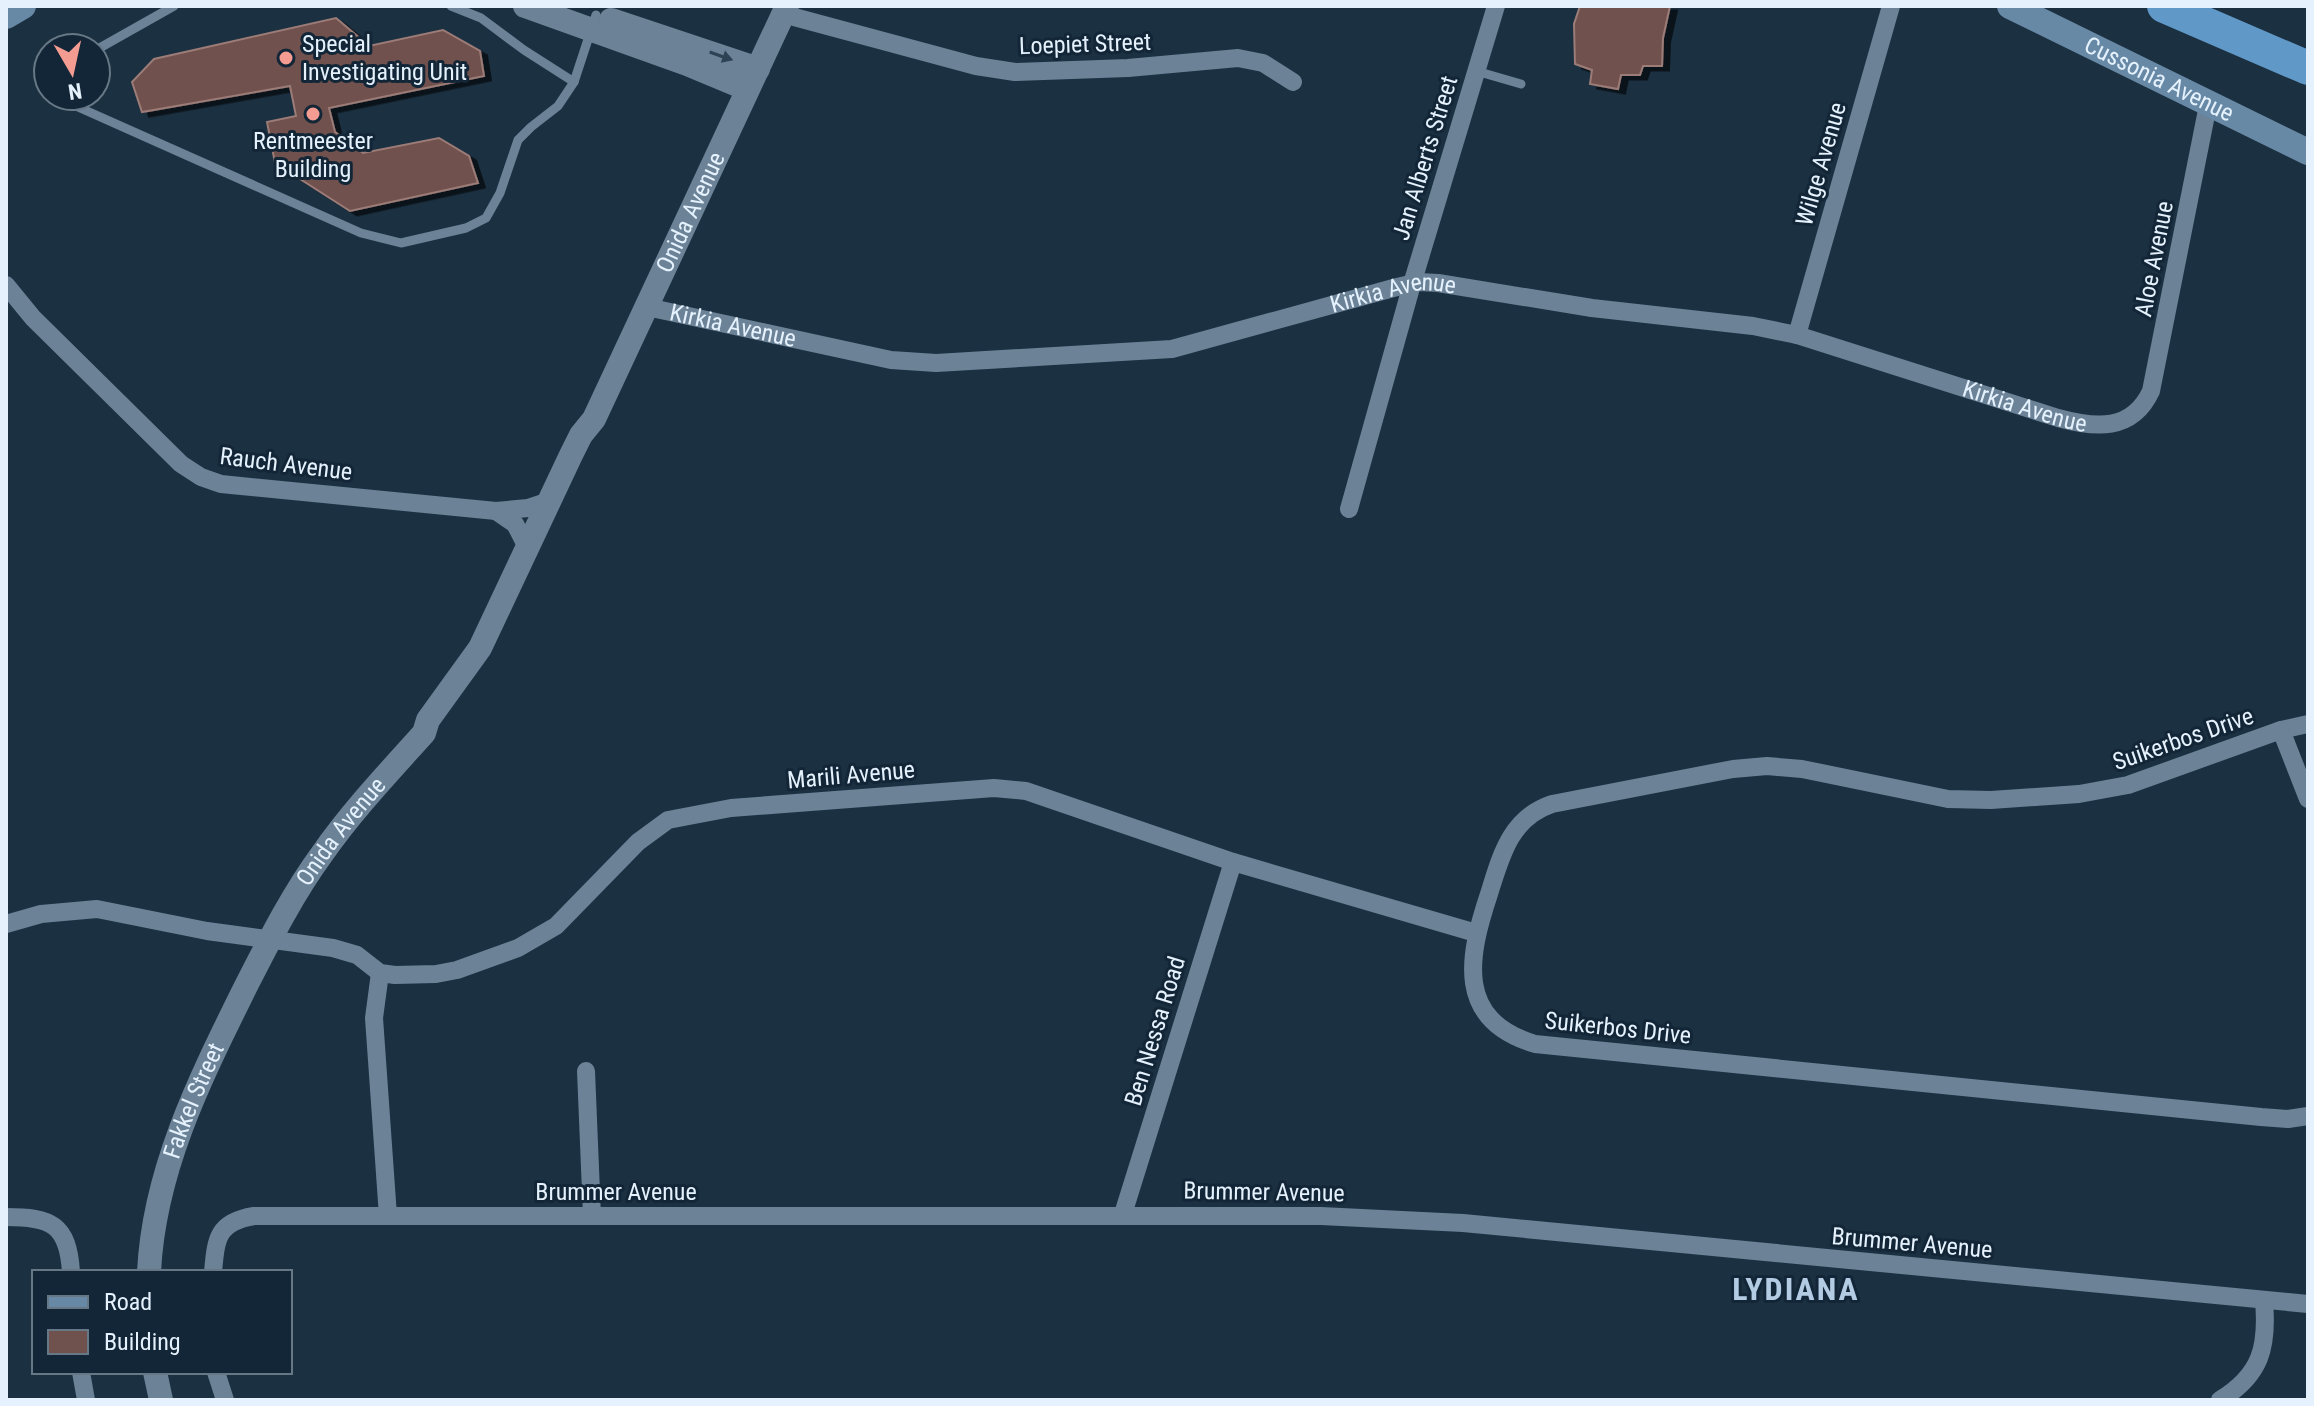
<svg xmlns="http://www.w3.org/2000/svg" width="2314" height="1406" viewBox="0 0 2314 1406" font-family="'Roboto Condensed',sans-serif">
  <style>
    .building { fill: #6f514d; stroke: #9c7b77; stroke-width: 2; filter: url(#shadow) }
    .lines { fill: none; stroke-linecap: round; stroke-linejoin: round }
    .service { stroke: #6b8297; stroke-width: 9 }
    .minor { stroke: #6b8297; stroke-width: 18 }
    .tertiary { stroke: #6b8297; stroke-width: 24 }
    .secondary { stroke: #6889a5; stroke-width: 26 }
    .motorway { stroke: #6098c7; stroke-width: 34 }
    .oneway { fill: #2d4254 }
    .poi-dot { fill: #f59c92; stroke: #122637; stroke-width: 3 }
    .labels { text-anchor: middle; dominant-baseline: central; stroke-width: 6; stroke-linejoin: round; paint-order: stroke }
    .poi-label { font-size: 24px; fill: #e5f2fd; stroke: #122637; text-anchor: start }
    .street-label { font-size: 24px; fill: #e5f2fd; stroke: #122637 }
    .district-label { font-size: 32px; font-weight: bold; letter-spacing: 2px; fill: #b3cce3; stroke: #122637 }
  </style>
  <defs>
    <filter id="shadow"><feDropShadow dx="7" dy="4.5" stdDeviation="0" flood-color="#0009"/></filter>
  </defs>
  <rect width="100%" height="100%" fill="#1b3041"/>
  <!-- building -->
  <g class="building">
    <polygon points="1580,6 1670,6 1663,38 1662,66 1643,66 1640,75 1621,75 1618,89 1590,84 1592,70 1575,64 1574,24"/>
    <polygon points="336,18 369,46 443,30 480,51 484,76 329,108 335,132 363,153 439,138 469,156 478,183 350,211 275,163 267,122 296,116 290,86 142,112 132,82 154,59"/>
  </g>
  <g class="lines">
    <!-- service -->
    <g class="service">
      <polyline points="451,6 481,18 524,50 574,82"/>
      <polyline points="96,50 174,6"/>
      <polyline points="1476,71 1521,84"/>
      <polyline points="62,96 69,103 361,233 401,243 466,228 486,218 500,193 518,140 531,127 558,106 574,82 596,15"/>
    </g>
    <!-- minor -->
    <g class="minor">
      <polyline points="783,14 976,66 1015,72 1128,68 1238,58 1263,63 1293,82"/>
      <polyline points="6,285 33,318 181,464 201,477 221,484 496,511 528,508 549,501"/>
      <path id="s1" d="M647 307 891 360 936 363 1172 349 1397 287 1419 282 1438 283 1592 308 1753 326 1797 335 2058 418C2095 428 2132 432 2151 391L2208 105"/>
      <polyline points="1797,335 1891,6"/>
      <polyline points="1349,509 1412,284 1496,6"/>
      <polyline points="496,511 515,524 528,549"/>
      <polyline points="2308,724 2281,730 2308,799"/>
      <path d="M2281 730 2128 785 2079 794 1991 800 1948 799 1802 769 1767 766 1733 769 1552 804C1510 818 1501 856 1489 894 1468 957 1455 1020 1535 1044L2261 1117 2288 1119 2308 1116"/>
      <polyline points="6,924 41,914 97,909 207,931 333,948 357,955 380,973 395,975 436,974 457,970 518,948 556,926 638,842 668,820 731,808 994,788 1026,791 1233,862 1476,933"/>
      <polyline points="380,973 374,1018 388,1216"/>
      <polyline points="586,1071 592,1216"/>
      <polyline points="1123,1214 1233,862"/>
      <path d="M6 1217C51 1217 68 1224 71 1272"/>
      <path d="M213 1272C216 1239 217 1222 254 1216H1321L1463 1223 2308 1304"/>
      <polyline points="81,1372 86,1400"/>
      <polyline points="216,1372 225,1400"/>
      <path d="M2220 1400C2261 1375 2268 1347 2264 1301"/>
    </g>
    <!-- tertiary -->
    <g class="tertiary">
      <polyline points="525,6 687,64 747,89"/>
      <polyline points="611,20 758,69"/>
      <path id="s2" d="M149 1272C154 1169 201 1077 246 986 269 941 292 895 322 854 352 811 389 772 424 733L428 720 480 648 571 455 581 435 594 419 787 6"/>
      <polyline points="155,1372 161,1400"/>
    </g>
    <!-- secondary -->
    <g class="secondary">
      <path id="s3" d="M2010 6 2308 152"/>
      <polyline points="6,16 23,6"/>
    </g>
    <!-- motorway -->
    <polyline class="motorway" points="2164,6 2308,68"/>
  </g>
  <!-- one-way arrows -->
  <defs><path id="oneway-solid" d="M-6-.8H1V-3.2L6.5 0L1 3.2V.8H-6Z" transform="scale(2)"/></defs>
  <use class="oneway" href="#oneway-solid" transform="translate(721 56) rotate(19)"/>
  <!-- markers -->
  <g class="poi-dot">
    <circle cx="286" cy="58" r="8"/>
    <circle cx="313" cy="114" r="8"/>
  </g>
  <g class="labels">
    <!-- poi labels -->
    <g class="poi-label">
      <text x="302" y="44">Special<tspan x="302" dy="28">Investigating Unit</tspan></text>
      <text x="313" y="141" text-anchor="middle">Rentmeester<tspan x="313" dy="28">Building</tspan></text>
    </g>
    <!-- street labels -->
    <g class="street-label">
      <text transform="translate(1085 44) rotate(-2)">Loepiet Street</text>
      <text stroke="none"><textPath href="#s3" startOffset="166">Cussonia Avenue</textPath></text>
      <text transform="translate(1425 158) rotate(-73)">Jan Alberts Street</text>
      <text transform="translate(1821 164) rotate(-74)">Wilge Avenue</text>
      <text stroke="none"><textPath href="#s2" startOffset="1202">Onida Avenue</textPath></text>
      <text transform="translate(2154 259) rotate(-79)">Aloe Avenue</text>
      <text stroke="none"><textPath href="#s1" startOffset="760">Kirkia Avenue</textPath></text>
      <text stroke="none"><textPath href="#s1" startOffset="88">Kirkia Avenue</textPath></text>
      <text stroke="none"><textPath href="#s1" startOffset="1408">Kirkia Avenue</textPath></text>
      <text transform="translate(286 464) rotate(7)">Rauch Avenue</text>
      <text transform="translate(2183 739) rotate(-19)">Suikerbos Drive</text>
      <text transform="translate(851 775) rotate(-5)">Marili Avenue</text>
      <text stroke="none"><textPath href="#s2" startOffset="486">Onida Avenue</textPath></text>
      <text transform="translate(1618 1028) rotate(6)">Suikerbos Drive</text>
      <text transform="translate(1155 1031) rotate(-73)">Ben Nessa Road</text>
      <text stroke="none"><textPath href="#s2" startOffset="178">Fakkel Street</textPath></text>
      <text x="616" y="1192">Brummer Avenue</text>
      <text transform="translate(1264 1192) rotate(1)">Brummer Avenue</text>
      <text transform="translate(1912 1243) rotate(5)">Brummer Avenue</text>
    </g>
    <!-- district labels -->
    <g class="district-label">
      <text x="1796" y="1289">LYDIANA</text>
    </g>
  </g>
  <!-- border -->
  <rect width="2314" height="1406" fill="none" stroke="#e5f2fd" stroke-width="16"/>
  <!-- legend -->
  <rect x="32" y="1270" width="260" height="104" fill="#122637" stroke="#667886" stroke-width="2"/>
  <rect x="48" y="1296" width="40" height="12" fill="#6889a5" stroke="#667886" stroke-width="2"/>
  <text x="104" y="1310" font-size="24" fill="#e5f2fd">Road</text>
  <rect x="48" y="1330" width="40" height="24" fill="#6f514d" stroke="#667886" stroke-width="2"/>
  <text x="104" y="1350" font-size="24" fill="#e5f2fd">Building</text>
  <!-- north arrow -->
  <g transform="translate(72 72) rotate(171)"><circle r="38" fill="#122637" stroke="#667886" stroke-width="2"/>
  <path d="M0-6L14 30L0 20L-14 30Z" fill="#f59c92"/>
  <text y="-12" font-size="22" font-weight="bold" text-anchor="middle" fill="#e5f2fd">N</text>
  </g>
</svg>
